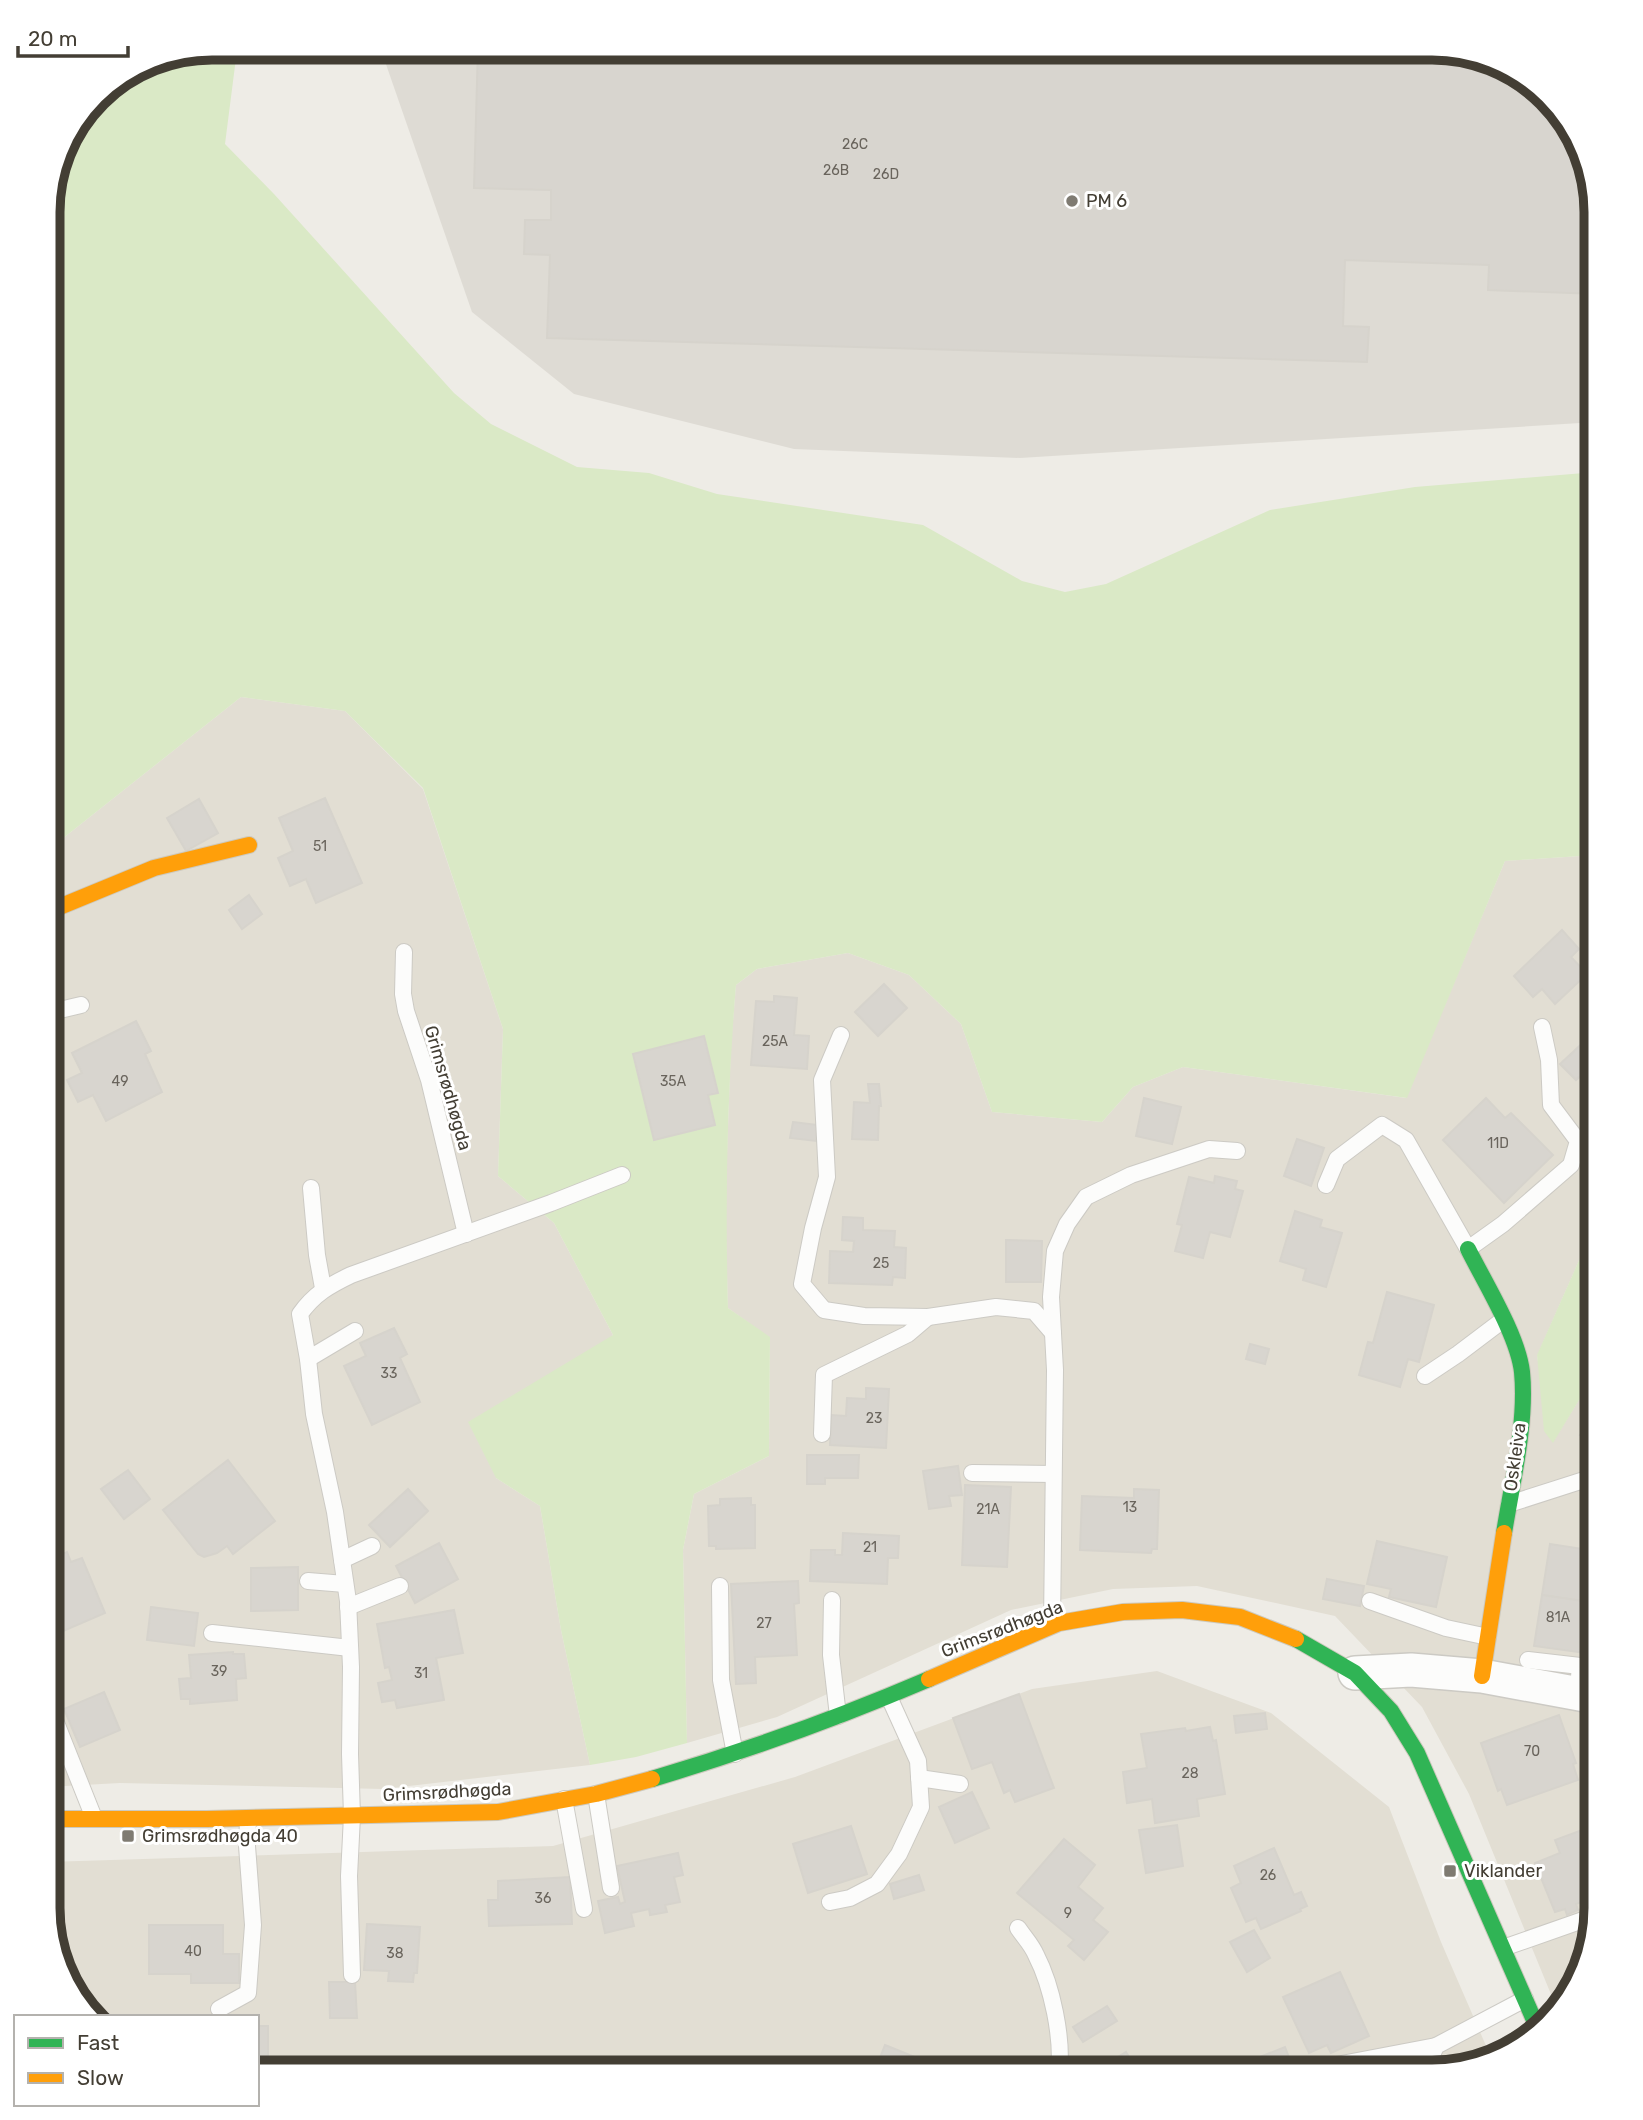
<svg xmlns="http://www.w3.org/2000/svg" width="1643" height="2120" viewBox="0 0 1643 2120" font-family="Rubik,sans-serif">
  <style>
    .residential { fill: #e2ded3 }
    .industrial { fill: #dedbd4 }
    .green { fill: #dae9c6 }
    .building { fill: #d8d5cf; stroke: #d6d3cc; stroke-width: 2 }
    .lines { fill: none; stroke-linecap: round; stroke-linejoin: round }
    .lane-casing { stroke: #cccac4; stroke-width: 18 }
    .street-casing { stroke: #cccac4; stroke-width: 36 }
    .fast-casing { stroke: #cdc9bd; stroke-width: 18 }
    .slow-casing { stroke: #cdc9bd; stroke-width: 18 }
    .lane { stroke: #fcfcfb; stroke-width: 16 }
    .street { stroke: #fcfcfb; stroke-width: 33 }
    .fast { stroke: #30b455; stroke-width: 16 }
    .slow { stroke: #ff9f0a; stroke-width: 16 }
    .poi-dot { fill: #7f7b72; stroke: #fff; stroke-width: 2.5 }
    .labels { text-anchor: middle; dominant-baseline: central; stroke-width: 6; stroke-linejoin: round; paint-order: stroke }
    .number-label { font-size: 14px; fill: #69645c }
    .poi-label { font-size: 18px; fill: #433e34; stroke: #fff; text-anchor: start }
    .street-label { font-size: 18px; fill: #433e34; stroke: #fff }
    .rim { fill: none; stroke: #433e34; stroke-width: 9 }
  </style>
  <rect width="100%" height="100%" fill="#eeece6"/>
  <!-- residential -->
  <g class="residential">
    <polygon points="241,697 345,711 423,789 503,1029 498,1176 554,1223 613,1335 496,1478 540,1506 561,1630 590,1765 383,1789 120,1783 47,1787 47,851"/>
    <polygon points="1596,855 1596,1222 1537,1356 1553,1442 1596,1372 1596,1909 1574,1990 1557,2009 1469,1794 1422,1707 1335,1616 1197,1586 1113,1589 1011,1610 777,1717 687,1743 683,1550 694,1494 769,1456 770,1338 728,1308 725,1209 731,1044 736,985 757,969 848,953 909,975 961,1024 992,1112 1102,1122 1133,1087 1183,1067 1406,1098 1505,861"/>
    <polygon points="1157,1671 1271,1713 1389,1807 1441,1942 1490,2055 1431,2073 257,2073 257,2017 93,2017 75,1999 47,1908 47,1862 553,1846 795,1777 1032,1689"/>
  </g>
  <!-- industrial -->
  <polygon class="industrial" points="380,47 1441,48 1514,70 1568,121 1596,212 1596,422 1020,458 794,449 574,394 472,312"/>
  <!-- green -->
  <g class="green">
    <path d="M212 47H248L236 58 225 144 274 194 454 393 491 424 577 467 649 473 717 494 923 525 1022 581 1065 592 1106 584 1270 510 1415 487 1596 472V855L1505 861 1407 1098 1183 1067 1133 1087 1102 1122 992 1112 961 1024 909 975 848 953 757 969 736 985C727 1093 725 1200 728 1308L770 1337 769 1456 694 1494 683 1550 687 1743 636 1757 590 1765 561 1630 540 1506 496 1478 468 1422 613 1335 554 1223 498 1176 503 1029 423 788 345 711 241 697 47 851 48 201 64 139 103 88 149 60Z"/>
    <polygon points="1596,1222 1596,1372 1553,1443 1544,1431 1537,1355"/>
  </g>
  <!-- building -->
  <g class="building">
    <polygon points="478,47 1417,48 1416,57 1477,58 1514,70 1568,121 1596,212 1596,294 1488,290 1489,265 1345,260 1343,326 1369,327 1367,362 547,338 550,255 524,254 525,220 551,220 551,190 474,188"/>
    <polygon points="325,798 362,883 316,903 306,879 290,886 278,858 293,851 279,818"/>
    <polygon points="199,799 218,833 186,851 167,818"/>
    <polygon points="249,895 262,914 242,929 229,910"/>
    <polygon points="1562,930 1579,949 1571,957 1587,974 1555,1004 1542,989 1533,997 1514,976"/>
    <polygon points="884,984 907,1008 878,1036 855,1012"/>
    <polygon points="774,996 797,998 794,1035 809,1036 807,1069 751,1065 756,1001 774,1002"/>
    <polygon points="136,1021 151,1051 145,1054 162,1092 106,1121 93,1095 78,1102 67,1080 82,1073 72,1053"/>
    <polygon points="704,1036 718,1093 708,1095 715,1125 654,1140 633,1054"/>
    <polygon points="1586,1040 1596,1051 1596,1062 1576,1080 1560,1064"/>
    <polygon points="868,1084 879,1084 881,1106 879,1106 878,1140 852,1139 854,1102 870,1103"/>
    <polygon points="1144,1098 1181,1107 1172,1144 1136,1136"/>
    <polygon points="1486,1098 1505,1118 1511,1113 1553,1155 1504,1203 1443,1140"/>
    <polygon points="793,1122 818,1125 816,1141 790,1138"/>
    <polygon points="1297,1139 1324,1148 1311,1186 1284,1176"/>
    <polygon points="1215,1176 1237,1181 1235,1189 1243,1191 1230,1237 1210,1232 1203,1258 1175,1251 1182,1225 1177,1224 1189,1177 1214,1183"/>
    <polygon points="1295,1211 1322,1220 1320,1227 1342,1233 1326,1287 1303,1280 1306,1269 1280,1261"/>
    <polygon points="843,1217 863,1218 863,1230 895,1231 894,1247 906,1248 905,1278 893,1277 892,1285 829,1283 830,1251 853,1252 854,1241 842,1240"/>
    <polygon points="1006,1240 1042,1241 1041,1282 1006,1282"/>
    <polygon points="1387,1292 1434,1305 1419,1362 1408,1359 1400,1387 1359,1375 1368,1342 1373,1343"/>
    <polygon points="394,1328 407,1354 400,1358 420,1402 372,1425 344,1366 366,1356 360,1343"/>
    <polygon points="1250,1344 1269,1349 1265,1364 1246,1359"/>
    <polygon points="866,1388 889,1389 886,1448 830,1445 831,1415 846,1416 847,1398 866,1399"/>
    <polygon points="1596,1413 1596,1446 1580,1435"/>
    <polygon points="807,1455 859,1455 858,1478 825,1478 825,1484 807,1484"/>
    <polygon points="228,1460 275,1521 233,1554 227,1546 217,1553 204,1557 198,1554 163,1510"/>
    <polygon points="958,1466 962,1495 949,1496 951,1506 929,1509 923,1471"/>
    <polygon points="128,1470 150,1499 124,1519 101,1489"/>
    <polygon points="965,1485 1011,1487 1007,1567 962,1565"/>
    <polygon points="408,1489 428,1511 390,1547 369,1525"/>
    <polygon points="1134,1489 1159,1490 1157,1549 1152,1549 1151,1553 1080,1550 1082,1496 1134,1498"/>
    <polygon points="751,1498 751,1505 755,1505 755,1548 716,1549 716,1546 709,1546 708,1506 720,1505 720,1499"/>
    <polygon points="843,1533 899,1536 898,1558 888,1558 887,1584 810,1581 811,1550 835,1550 835,1555 842,1555"/>
    <polygon points="1377,1541 1447,1557 1436,1607 1389,1597 1391,1589 1367,1584"/>
    <polygon points="439,1543 458,1579 415,1603 396,1566"/>
    <polygon points="1550,1544 1596,1551 1596,1603 1542,1595"/>
    <polygon points="67,1552 71,1562 82,1558 105,1613 47,1638 47,1555 50,1554 52,1559"/>
    <polygon points="298,1567 298,1610 251,1611 251,1568"/>
    <polygon points="1327,1579 1364,1586 1360,1606 1323,1599"/>
    <polygon points="798,1581 799,1603 794,1604 797,1655 755,1657 756,1683 736,1684 731,1584"/>
    <polygon points="1542,1595 1596,1603 1594,1654 1534,1646"/>
    <polygon points="151,1607 198,1613 194,1646 147,1640"/>
    <polygon points="454,1610 463,1653 436,1658 444,1700 397,1708 395,1700 382,1702 378,1683 392,1680 389,1667 385,1668 377,1624"/>
    <polygon points="233,1652 233,1654 244,1654 246,1678 236,1679 237,1700 190,1704 190,1699 181,1699 179,1679 191,1678 189,1655"/>
    <polygon points="104,1692 120,1730 80,1747 64,1709"/>
    <polygon points="1019,1694 1054,1788 1015,1802 1010,1790 1004,1793 992,1762 972,1769 953,1718"/>
    <polygon points="1265,1713 1267,1729 1236,1733 1234,1716"/>
    <polygon points="1559,1715 1576,1763 1573,1764 1578,1780 1507,1805 1501,1789 1498,1791 1481,1743"/>
    <polygon points="1596,1724 1596,1756 1591,1758 1581,1730"/>
    <polygon points="1210,1727 1213,1741 1216,1740 1225,1794 1197,1799 1199,1816 1155,1823 1152,1799 1127,1803 1123,1772 1147,1768 1141,1734 1185,1728 1186,1731"/>
    <polygon points="972,1792 989,1828 955,1843 939,1807"/>
    <polygon points="1177,1825 1183,1866 1146,1873 1139,1830"/>
    <polygon points="1596,1825 1596,1847 1589,1850 1596,1874 1596,1896 1576,1904 1578,1910 1567,1915 1565,1909 1555,1912 1535,1863 1560,1853 1555,1840"/>
    <polygon points="851,1826 867,1874 808,1893 793,1844"/>
    <polygon points="1064,1839 1095,1865 1078,1887 1103,1908 1093,1920 1108,1932 1084,1960 1068,1946 1074,1940 1017,1893"/>
    <polygon points="1274,1848 1294,1895 1301,1892 1307,1906 1300,1909 1301,1911 1261,1929 1256,1918 1246,1922 1231,1888 1241,1883 1234,1866"/>
    <polygon points="678,1853 683,1875 674,1877 680,1902 665,1905 667,1912 650,1915 649,1909 631,1913 634,1926 605,1933 598,1901 618,1897 620,1904 625,1902 617,1866"/>
    <polygon points="919,1875 924,1890 894,1899 890,1884"/>
    <polygon points="570,1877 572,1924 489,1926 488,1900 498,1900 498,1881"/>
    <polygon points="367,1924 420,1927 417,1973 414,1973 413,1982 388,1981 389,1971 364,1970"/>
    <polygon points="149,1925 223,1925 223,1954 239,1954 239,1983 191,1983 191,1974 149,1974"/>
    <polygon points="1254,1930 1270,1958 1247,1972 1230,1942"/>
    <polygon points="1584,1951 1580,1969 1574,1955"/>
    <polygon points="1340,1972 1369,2036 1331,2053 1327,2045 1309,2053 1283,1997"/>
    <polygon points="329,1982 355,1982 357,2018 330,2018"/>
    <polygon points="1107,2006 1117,2021 1083,2042 1073,2027"/>
    <rect x="257" y="2026" width="11" height="47"/>
    <polygon points="885,2045 954,2073 874,2073"/>
    <polygon points="1285,2047 1295,2073 1249,2073 1245,2063"/>
    <polygon points="1126,2052 1139,2073 1093,2073"/>
    <polygon points="1376,2065 1380,2073 1358,2073"/>
  </g>
  <g class="lines">
    <defs>
      <g id="lane">
        <polyline points="404,952 403,994 406,1011 429,1080 466,1234"/>
        <polyline points="47,1013 81,1005"/>
        <polyline points="841,1035 822,1080 827,1177 813,1228 802,1284 824,1310 864,1316 928,1317 996,1307 1034,1311 1053,1333"/>
        <polyline points="1326,1185 1337,1159 1382,1125 1406,1140 1468,1249 1503,1224 1571,1165 1578,1141 1551,1105 1549,1060 1542,1027"/>
        <polyline points="311,1188 317,1255 323,1288"/>
        <polyline points="308,1359 355,1331"/>
        <polyline points="1425,1376 1458,1354 1503,1320"/>
        <polyline points="822,1434 824,1375 908,1334 928,1317"/>
        <polyline points="972,1473 1053,1474"/>
        <polyline points="1509,1504 1590,1478 1596,1479"/>
        <polyline points="342,1560 372,1546"/>
        <polyline points="308,1581 345,1584"/>
        <polyline points="720,1586 721,1680 735,1754"/>
        <polyline points="832,1600 831,1655 838,1716"/>
        <polyline points="1370,1601 1446,1628 1488,1637"/>
        <polyline points="348,1607 400,1586"/>
        <polyline points="1052,1624 1055,1370 1051,1297 1055,1251 1067,1224 1086,1197 1131,1175 1209,1149 1237,1151"/>
        <polyline points="212,1633 350,1648"/>
        <polyline points="1528,1660 1580,1666"/>
        <polyline points="1579,1677 1580,1666 1596,1668"/>
        <polyline points="47,1700 94,1818"/>
        <polyline points="919,1778 960,1784"/>
        <polyline points="596,1794 611,1888"/>
        <polyline points="564,1799 584,1909"/>
        <polyline points="830,1902 850,1898 877,1884 899,1854 921,1807 918,1761 889,1697"/>
        <path d="M1018 1928C1024 1937 1032 1945 1036 1955 1052 1986 1063 2038 1059 2073"/>
        <polyline points="1503,1948 1583,1920 1591,1926"/>
        <path d="M352 1975 349 1876 352 1816 350 1754 351 1667 348 1601 335 1512 314 1414 308 1359 300 1314C314 1294 330 1285 351 1275L551 1203 622 1175"/>
        <polyline points="219,2009 248,1993 253,1925 247,1846 248,1819"/>
        <polyline points="1310,2070 1436,2046"/>
        <polyline points="1424,2073 1436,2046 1525,1999"/>
      </g>
      <polyline id="street" points="1355,1673 1411,1670 1482,1676 1596,1697"/>
      <g id="fast">
        <path d="M1468 1249C1485 1283 1518 1336 1522 1372 1527 1423 1512 1483 1504 1533"/>
        <polyline points="1296,1639 1355,1673 1391,1711 1417,1753 1538,2029"/>
        <path d="M652 1779C746 1751 838 1718 929 1679"/>
      </g>
      <g id="slow">
        <polyline points="47,912 154,868 249,845"/>
        <polyline points="1482,1676 1504,1533"/>
        <polyline points="929,1679 1059,1623 1123,1612 1182,1610 1240,1617 1296,1639"/>
        <polyline points="47,1819 207,1819 498,1812 596,1794 652,1779"/>
      </g>
    </defs>
    <!-- lane casing -->
    <use href="#lane" class="lane-casing"/>
    <!-- street casing -->
    <use href="#street" class="street-casing"/>
    <!-- fast casing -->
    <use href="#fast" class="fast-casing"/>
    <!-- slow casing -->
    <use href="#slow" class="slow-casing"/>
    <!-- lane -->
    <use href="#lane" class="lane"/>
    <!-- street -->
    <use href="#street" class="street"/>
    <!-- fast -->
    <use href="#fast" class="fast"/>
    <!-- slow -->
    <use href="#slow" class="slow"/>
  </g>
  <!-- markers -->
  <g class="poi-dot">
    <circle cx="1072" cy="201" r="7"/>
    <rect x="121" y="1829" width="14" height="14" rx="3.5"/>
    <rect x="1443" y="1864" width="14" height="14" rx="3.5"/>
  </g>
  <g class="labels">
    <!-- number labels -->
    <g class="number-label">
      <text x="855" y="144">26C</text>
      <text x="836" y="170">26B</text>
      <text x="886" y="174">26D</text>
      <text x="320" y="846">51</text>
      <text x="775" y="1041">25A</text>
      <text x="120" y="1081">49</text>
      <text x="673" y="1081">35A</text>
      <text x="1498" y="1143">11D</text>
      <text x="881" y="1263">25</text>
      <text x="389" y="1373">33</text>
      <text x="874" y="1418">23</text>
      <text x="1130" y="1507">13</text>
      <text x="988" y="1509">21A</text>
      <text x="870" y="1547">21</text>
      <text x="1558" y="1617">81A</text>
      <text x="764" y="1623">27</text>
      <text x="219" y="1671">39</text>
      <text x="421" y="1673">31</text>
      <text x="1532" y="1751">70</text>
      <text x="1190" y="1773">28</text>
      <text x="1268" y="1875">26</text>
      <text x="543" y="1898">36</text>
      <text x="1068" y="1913">9</text>
      <text x="193" y="1951">40</text>
      <text x="395" y="1953">38</text>
    </g>
    <!-- poi labels -->
    <g class="poi-label">
      <text x="1086" y="201">PM 6</text>
      <text x="142" y="1836">Grimsrødhøgda 40</text>
      <text x="1464" y="1871">Viklander</text>
    </g>
    <!-- street labels -->
    <g class="street-label">
      <text transform="translate(448 1088) rotate(74)">Grimsrødhøgda</text>
      <text transform="translate(1515 1457) rotate(-82)">Oskleiva</text>
      <text transform="translate(1002 1629) rotate(-21)">Grimsrødhøgda</text>
      <text transform="translate(447 1792) rotate(-3)">Grimsrødhøgda</text>
    </g>
  </g>
  <!-- crop -->
  <path d="M0 0H1643V2120H0ZM212 60H1432A152 152 0 0 1 1584 212V1908A152 152 0 0 1 1432 2060H212A152 152 0 0 1 60 1908V212A152 152 0 0 1 212 60Z" fill="#fff" fill-rule="evenodd"/>
  <path class="rim" d="M212 60H1432A152 152 0 0 1 1584 212V1908A152 152 0 0 1 1432 2060H212A152 152 0 0 1 60 1908V212A152 152 0 0 1 212 60Z"/>
  <!-- legend -->
  <rect x="14" y="2015" width="245" height="91" fill="#ffffff" stroke="#b4b2ae" stroke-width="2"/>
  <rect x="28" y="2038" width="35" height="10" fill="#30b455" stroke="#b4b2ae" stroke-width="2"/>
  <text x="77" y="2050" font-size="21" fill="#433e34">Fast</text>
  <rect x="28" y="2073" width="35" height="10" fill="#ff9f0a" stroke="#b4b2ae" stroke-width="2"/>
  <text x="77" y="2085" font-size="21" fill="#433e34">Slow</text>
  <!-- scale -->
  <path d="M18 46v10h110v-10" fill="none" stroke="#433e34" stroke-width="3.5"/>
  <text x="28" y="46" font-size="21" fill="#433e34" stroke="#ffffff" stroke-width="5" paint-order="stroke">20 m</text>
</svg>
